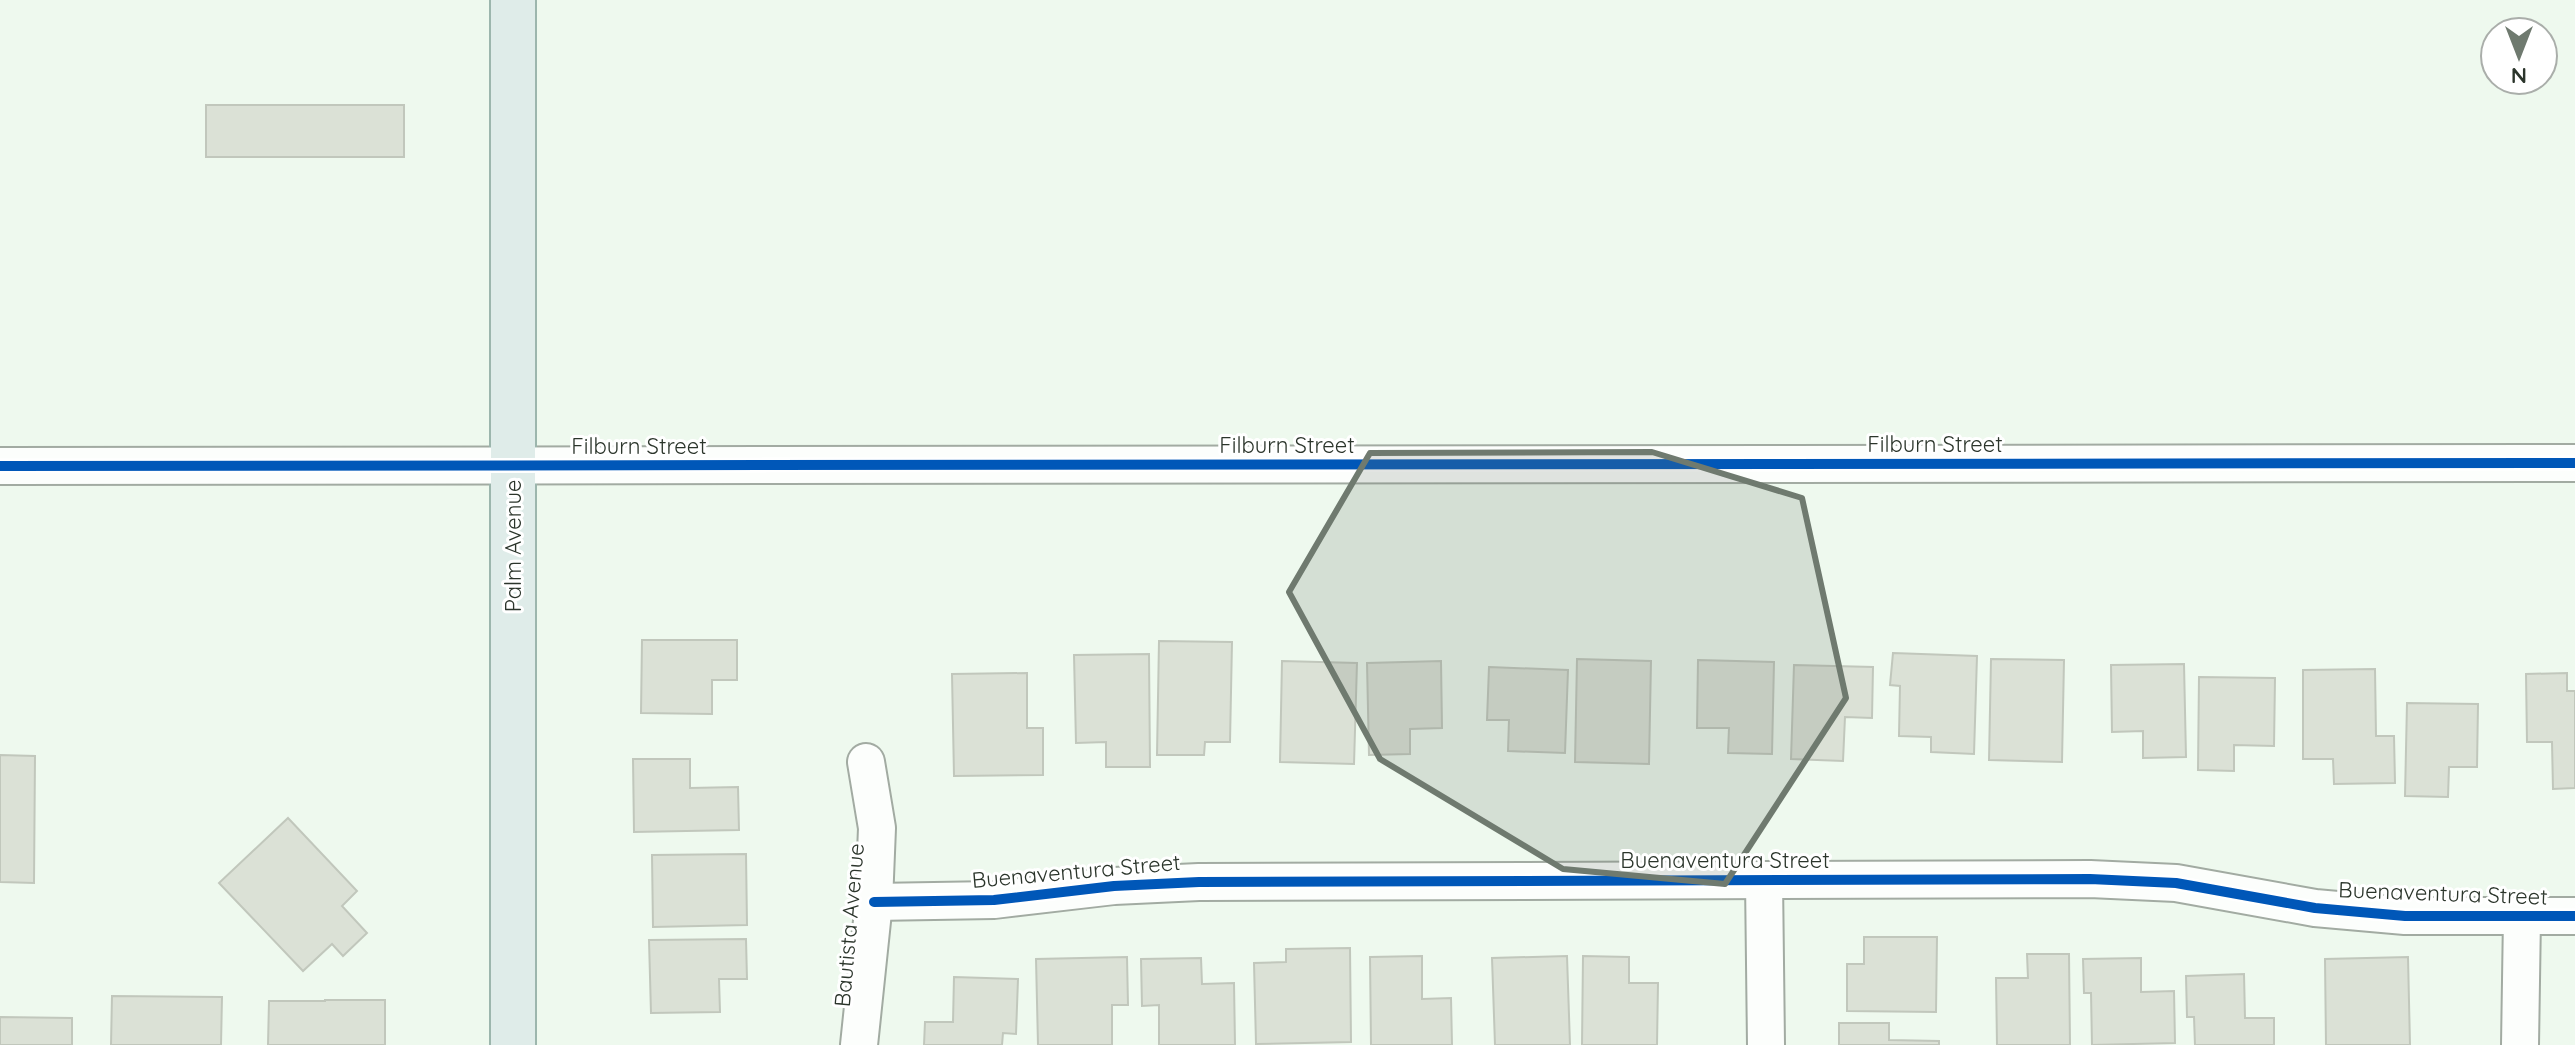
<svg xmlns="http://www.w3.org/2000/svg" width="2575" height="1045" viewBox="0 0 2575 1045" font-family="Quicksand,sans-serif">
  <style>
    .building { fill: #dbe1d6; stroke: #c1c7bc; stroke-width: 2 }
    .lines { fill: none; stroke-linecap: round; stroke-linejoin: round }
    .minor-casing { stroke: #a2aba2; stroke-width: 40 }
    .major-casing { stroke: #9cb6ad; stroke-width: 48 }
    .minor { stroke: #fcfefc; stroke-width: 36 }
    .major { stroke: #dfece9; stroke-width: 44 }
    .cycleway-casing { stroke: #fff; stroke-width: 15 }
    .cycleway { stroke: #0057b8; stroke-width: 10 }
    .marked { fill: #6f7a6f; fill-opacity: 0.2; stroke: #6f7a6f; stroke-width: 6; stroke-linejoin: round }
    .labels { text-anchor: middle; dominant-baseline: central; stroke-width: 6; stroke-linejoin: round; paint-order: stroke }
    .street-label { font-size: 22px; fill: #2b352b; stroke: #fff }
  </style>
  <rect width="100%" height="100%" fill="#eef9ee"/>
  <!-- building -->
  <g class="building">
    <rect x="206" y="105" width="198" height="52"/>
    <polygon points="642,640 737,640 737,680 712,680 712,714 641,713"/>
    <polygon points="1159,641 1232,642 1230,742 1205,742 1204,755 1157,755"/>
    <polygon points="1893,653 1977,656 1974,754 1931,752 1931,737 1899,736 1900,686 1890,685"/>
    <polygon points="1149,654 1150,767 1106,767 1106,742 1076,743 1074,655"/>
    <polygon points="1577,659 1651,661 1649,764 1575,762"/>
    <polygon points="1991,659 2064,660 2062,762 1989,760"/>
    <polygon points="1698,660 1774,662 1772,754 1728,753 1729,728 1697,728"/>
    <polygon points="1282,661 1357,663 1354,764 1280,762"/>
    <polygon points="1441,661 1442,728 1410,729 1410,754 1369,755 1367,663"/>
    <polygon points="2184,664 2186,757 2143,758 2143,731 2112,732 2111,665"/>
    <polygon points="1794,665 1873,667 1872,718 1845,717 1843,761 1791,759"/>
    <polygon points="1489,667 1568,670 1565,753 1508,751 1509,720 1487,720"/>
    <polygon points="2375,669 2376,736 2394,736 2395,783 2334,784 2333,759 2303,759 2303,670"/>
    <polygon points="1027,673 1027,728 1043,728 1043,775 954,776 952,674"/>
    <polygon points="2567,673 2567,691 2575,691 2575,788 2553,789 2552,742 2527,742 2526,674"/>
    <polygon points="2199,677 2275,678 2274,746 2234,745 2234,771 2198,770"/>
    <polygon points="2407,703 2478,704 2477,767 2449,767 2448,797 2405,796"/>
    <polygon points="0,755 35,756 34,883 0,882"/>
    <polygon points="633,759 690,759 690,788 738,787 739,830 634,832"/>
    <polygon points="288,818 357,891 342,906 367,933 343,956 332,944 303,971 219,883"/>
    <polygon points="746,854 747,925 653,927 652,855"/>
    <polygon points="1864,937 1937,937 1936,1012 1847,1011 1847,964 1864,964"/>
    <polygon points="746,939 747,979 719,979 720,1012 651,1013 649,940"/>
    <polygon points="1350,948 1351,1042 1256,1044 1254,963 1286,962 1286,949"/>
    <polygon points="2027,954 2069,954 2070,1045 1997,1045 1996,978 2028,978"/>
    <polygon points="1422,956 1422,999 1451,998 1452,1045 1371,1045 1370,957"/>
    <polygon points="1567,956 1570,1045 1495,1045 1492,958"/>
    <polygon points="1583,956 1629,957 1629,983 1658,983 1657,1045 1582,1045"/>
    <polygon points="1127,957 1128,1005 1112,1005 1112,1045 1038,1045 1036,959"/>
    <polygon points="2408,957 2410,1045 2326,1045 2325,959"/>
    <polygon points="1201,958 1202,984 1234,983 1235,1045 1159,1045 1159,1005 1142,1006 1141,959"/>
    <polygon points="2141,958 2141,992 2174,991 2175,1043 2092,1045 2091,993 2084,993 2083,959"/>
    <polygon points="2244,974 2245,1018 2274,1018 2274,1045 2195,1045 2194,1017 2187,1017 2186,976"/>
    <polygon points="954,977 1018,979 1016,1034 1003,1033 1002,1045 924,1045 925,1022 953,1022"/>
    <polygon points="112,996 222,997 221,1045 111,1045"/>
    <polygon points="325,1000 385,1000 385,1045 268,1045 269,1001 325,1001"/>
    <polygon points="0,1017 72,1018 72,1045 0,1045"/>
    <polygon points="1839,1023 1889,1023 1889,1040 1939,1041 1939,1045 1839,1045"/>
  </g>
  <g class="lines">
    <defs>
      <g id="minor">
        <polyline points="0,466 2575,463"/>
        <polyline points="1764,880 1766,1045"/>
        <polyline points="874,902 994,900 1114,886 1199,882 2090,879 2176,883 2315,908 2405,916 2575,916"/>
        <polyline points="859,1045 874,902 877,828 866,762"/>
        <polyline points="2520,1045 2522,917"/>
      </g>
      <polyline id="major" points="513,0 513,1045"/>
    </defs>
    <!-- minor casing -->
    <use href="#minor" class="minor-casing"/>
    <!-- major casing -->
    <use href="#major" class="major-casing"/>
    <!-- minor -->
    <use href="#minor" class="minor"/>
    <!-- major -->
    <use href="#major" class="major"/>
    <defs>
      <g id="cycleway">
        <polyline points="0,466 2575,463"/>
        <polyline points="874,902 994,900 1114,886 1199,882 2090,879 2176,883 2315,908 2405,916 2575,916"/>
      </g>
    </defs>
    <!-- cycleway casing -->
    <use href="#cycleway" class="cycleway-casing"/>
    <!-- cycleway -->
    <use href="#cycleway" class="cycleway"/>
  </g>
  <!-- marked area -->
  <path class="marked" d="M1652 452 1802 498 1846 698 1725 884 1563 869 1380 759 1289 592 1370 453Z"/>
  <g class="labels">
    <!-- street labels -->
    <g class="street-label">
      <text x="1935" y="444">Filburn Street</text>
      <text x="1287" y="445">Filburn Street</text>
      <text x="639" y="446">Filburn Street</text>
      <text transform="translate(513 546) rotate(-90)">Palm Avenue</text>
      <text x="1725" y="860">Buenaventura Street</text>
      <text transform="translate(1076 871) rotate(-5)">Buenaventura Street</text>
      <text transform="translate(2443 893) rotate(2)">Buenaventura Street</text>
      <text transform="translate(849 925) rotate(-85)">Bautista Avenue</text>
    </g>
  </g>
  <!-- north arrow -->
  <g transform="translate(2519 56) rotate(180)"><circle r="38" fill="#ffffff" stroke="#aaaeaa" stroke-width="2"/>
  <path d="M0-6L14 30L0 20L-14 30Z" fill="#6f7a6f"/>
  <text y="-12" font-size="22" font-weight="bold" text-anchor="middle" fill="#2b352b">N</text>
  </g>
</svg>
